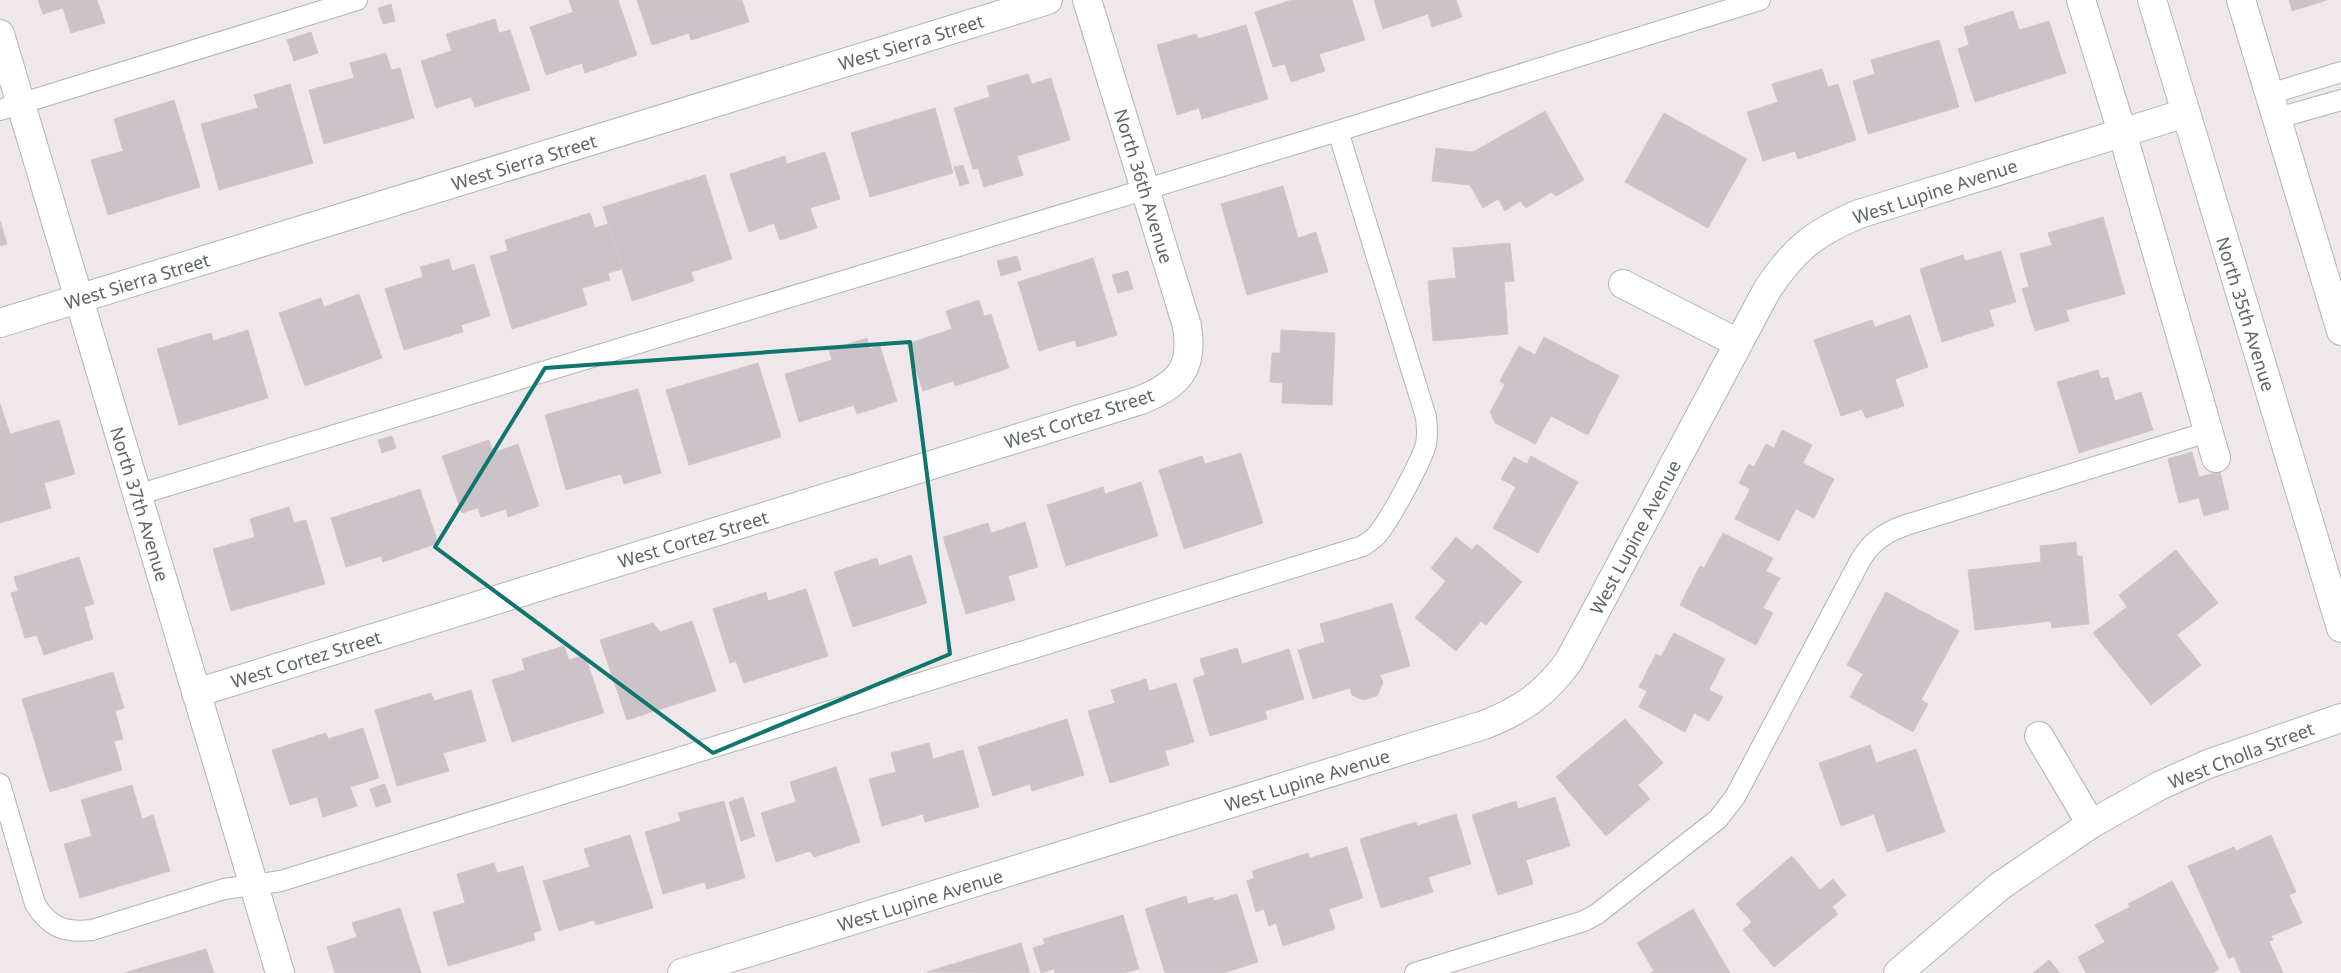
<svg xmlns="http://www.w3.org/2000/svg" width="2341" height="973" viewBox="0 0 2341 973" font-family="'Noto Sans',sans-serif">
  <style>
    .building { fill: #cbc3c7; stroke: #d5c5cc }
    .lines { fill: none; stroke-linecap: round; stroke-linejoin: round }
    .lane-casing { stroke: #afb6b2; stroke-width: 22 }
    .street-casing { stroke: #afb6b2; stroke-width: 30 }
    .secondary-casing { stroke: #b1b9b5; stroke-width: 30 }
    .lane { stroke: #fff; stroke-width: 20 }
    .street { stroke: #fff; stroke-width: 28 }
    .secondary { stroke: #fff; stroke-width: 28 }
    .marked { fill: none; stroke: #0f766e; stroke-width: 4; stroke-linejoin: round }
    .labels { text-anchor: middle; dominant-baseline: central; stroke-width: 5; stroke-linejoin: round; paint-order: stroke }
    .street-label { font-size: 18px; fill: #5e6761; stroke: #fff }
  </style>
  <rect width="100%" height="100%" fill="#f0e7ea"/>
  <!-- building -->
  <g class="building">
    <polygon points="38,0 97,0 105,23 71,33 63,8 43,14"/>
    <polygon points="569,0 618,0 637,55 585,73 582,63 546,75 530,27 573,12"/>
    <polygon points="637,0 742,0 749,22 691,40 689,33 652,45"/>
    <polygon points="1292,0 1352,0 1365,40 1319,54 1325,71 1291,82 1285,64 1273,67 1255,12"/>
    <polygon points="1374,0 1456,0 1462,17 1432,27 1428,14 1383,29"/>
    <polygon points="2289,0 2327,0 2292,11"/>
    <polygon points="391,4 395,21 383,24 378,8"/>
    <polygon points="2013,11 2019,30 2049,21 2066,73 1975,102 1958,49 1969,45 1964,27"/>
    <polygon points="495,19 499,33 510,30 530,90 475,107 471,97 436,108 421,61 452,51 446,34"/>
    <polygon points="1246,25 1268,99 1202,119 1199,108 1177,115 1157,45 1196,34 1198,39"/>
    <polygon points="311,32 318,53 294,61 287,40"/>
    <polygon points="1939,40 1959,107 1868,134 1853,81 1875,74 1871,60"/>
    <polygon points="386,53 391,70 400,68 414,118 324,144 309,90 354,78 350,63"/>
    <polygon points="1822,69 1828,87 1838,84 1856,140 1798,159 1795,151 1763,161 1747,112 1778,102 1772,84"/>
    <polygon points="1028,74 1032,84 1051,78 1070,140 1017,156 1023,175 984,187 978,168 973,169 954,108 990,97 987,86"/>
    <polygon points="290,84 313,163 219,190 201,124 258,108 254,95"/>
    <polygon points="174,100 200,187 108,215 91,160 123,151 114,119"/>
    <polygon points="935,108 953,173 870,197 851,133"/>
    <polygon points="1545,111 1584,180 1556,196 1551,192 1526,208 1520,201 1505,211 1498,199 1483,208 1470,185 1432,181 1436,148 1473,152"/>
    <polygon points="1664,113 1747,159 1708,228 1625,182"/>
    <polygon points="825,152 840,199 810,208 817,228 780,240 774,223 749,232 730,174 785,156 787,164"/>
    <polygon points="963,165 969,183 960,186 954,167"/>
    <polygon points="705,175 732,259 691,272 694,281 632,301 603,207"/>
    <polygon points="1283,186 1298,238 1316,232 1328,272 1247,295 1221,204"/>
    <polygon points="590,213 595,228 608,224 622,269 608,273 610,280 582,288 587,305 512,329 490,256 508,251 505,240"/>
    <polygon points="2103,217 2125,294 2066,310 2069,321 2035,331 2022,289 2029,287 2020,254 2052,245 2048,233"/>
    <polygon points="0,221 7,244 0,246"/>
    <polygon points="1510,243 1514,281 1504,282 1508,334 1433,341 1428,281 1456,278 1453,248"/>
    <polygon points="2001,251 2016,302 1989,310 1994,326 1942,342 1920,269 1963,255 1965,261"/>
    <polygon points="1017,256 1021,270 1001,276 997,261"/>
    <polygon points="1093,258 1117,335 1077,347 1075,340 1039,351 1018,282"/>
    <polygon points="449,259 452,271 474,264 490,316 461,325 463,332 404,350 385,289 423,277 420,267"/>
    <polygon points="1128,271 1133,289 1118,293 1112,275"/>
    <polygon points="359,294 382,358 305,386 279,313 321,298 324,307"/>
    <polygon points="979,300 984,316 991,314 1009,368 955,386 953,381 923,391 907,344 952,329 946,311"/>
    <polygon points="1910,315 1928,367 1895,379 1904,406 1866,418 1862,409 1841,416 1814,340 1872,320 1875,327"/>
    <polygon points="248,330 268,398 179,425 157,349 211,333 213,341"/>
    <polygon points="1281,330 1335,333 1332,405 1282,403 1283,383 1270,382 1272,353 1280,353"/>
    <polygon points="1544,337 1619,376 1588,435 1551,416 1535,444 1495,423 1490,412 1505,385 1500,381 1519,346 1535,355"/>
    <polygon points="867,338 870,349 880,346 897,401 857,414 854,405 799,422 785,374 832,360 829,350"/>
    <polygon points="758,363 781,437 689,465 666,390"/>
    <polygon points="2098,370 2101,379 2108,377 2115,401 2141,392 2153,430 2079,453 2057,382"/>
    <polygon points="638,389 661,473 624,484 621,474 566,490 545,415"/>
    <polygon points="0,404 10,434 59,420 75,474 44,483 51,508 0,523"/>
    <polygon points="1782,430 1812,445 1803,463 1774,448"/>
    <polygon points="392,436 396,448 382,453 378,440"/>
    <polygon points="489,440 493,453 518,444 539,506 508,517 506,509 481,517 478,508 462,513 442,456"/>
    <polygon points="1766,444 1834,479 1814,518 1796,509 1779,541 1735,519 1750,489 1739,483 1749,464 1754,467"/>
    <polygon points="2192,452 2199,477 2220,472 2229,509 2204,516 2199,498 2179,503 2168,459"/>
    <polygon points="1241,453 1263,523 1184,549 1159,470 1202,456 1205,464"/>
    <polygon points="1531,456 1578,482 1538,553 1493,528 1516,487 1501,479 1514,457 1527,464"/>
    <polygon points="1141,482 1158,536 1066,566 1047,505 1103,487 1105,494"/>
    <polygon points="420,489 438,543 383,562 381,556 346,567 331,518"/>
    <polygon points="289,507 294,523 306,520 325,584 231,611 213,549 255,537 250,519"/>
    <polygon points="1025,522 1038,567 1008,576 1015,600 966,614 943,537 988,523 991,533"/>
    <polygon points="1723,533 1773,558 1766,571 1780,578 1763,608 1773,613 1756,645 1680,605 1700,566 1704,568"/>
    <polygon points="1456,537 1472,550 1477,544 1522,582 1486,625 1481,621 1456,651 1415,618 1446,581 1431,568"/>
    <polygon points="2076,542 2077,556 2082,556 2089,624 2052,628 2051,621 1975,630 1968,570 2041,562 2040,546"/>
    <polygon points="2176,550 2218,603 2177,635 2201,665 2151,705 2093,633 2127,607 2119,595"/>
    <polygon points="911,555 927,603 853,627 834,572 877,558 879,566"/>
    <polygon points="79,557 94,604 84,607 93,639 44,655 37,635 25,638 11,593 18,591 14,577"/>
    <polygon points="806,589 828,656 744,683 736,661 730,663 713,609 766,592 768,601"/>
    <polygon points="1886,592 1959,631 1921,700 1928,704 1913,732 1850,697 1863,674 1847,665"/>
    <polygon points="1392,603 1410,666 1380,675 1383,683 1377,696 1363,700 1352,695 1350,688 1313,699 1298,650 1325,642 1320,624"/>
    <polygon points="692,621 716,691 627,720 600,640 653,623 660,632"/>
    <polygon points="1674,633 1725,659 1709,690 1723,697 1709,721 1694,713 1685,732 1639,707 1647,691 1639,687 1656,654 1661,657"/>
    <polygon points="564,646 569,660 585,655 604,713 512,742 492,680 525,670 522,659"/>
    <polygon points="1237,648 1242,664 1289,649 1304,699 1265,711 1267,719 1210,736 1193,679 1205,675 1200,659"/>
    <polygon points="113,672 124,708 115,711 123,739 114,741 122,770 50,792 22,699"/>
    <polygon points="1146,679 1149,691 1176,683 1194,742 1165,751 1169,765 1110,783 1088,711 1115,703 1111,690"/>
    <polygon points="471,690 486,741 443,753 449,771 397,786 375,710 431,693 434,701"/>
    <polygon points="1067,719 1084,775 1032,791 1030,784 993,796 978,747"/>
    <polygon points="1625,719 1663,763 1638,785 1650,799 1606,836 1556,777"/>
    <polygon points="363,728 379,778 350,787 357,806 323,817 317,797 290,805 272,750 326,733 328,739"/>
    <polygon points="929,743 933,759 963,750 979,807 925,822 923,814 882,826 869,779 896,772 891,753"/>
    <polygon points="1870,745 1876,763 1916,749 1945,832 1887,852 1874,814 1841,826 1819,763"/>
    <polygon points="836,767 860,842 814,857 810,851 776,862 761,813 796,802 790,782"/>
    <polygon points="385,784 391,802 376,807 370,789"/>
    <polygon points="132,785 142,819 153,815 170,871 80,898 64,844 92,836 81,800"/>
    <polygon points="743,797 755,836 741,841 729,802"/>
    <polygon points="1555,797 1570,846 1526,860 1533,884 1498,895 1472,815 1516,801 1518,809"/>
    <polygon points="724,801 745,878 707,889 705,882 663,894 645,832 681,821 678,813"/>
    <polygon points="1456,814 1471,864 1428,877 1433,892 1381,908 1360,839 1416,822 1417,826"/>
    <polygon points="630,835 653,908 596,925 594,920 559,931 543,881 590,867 584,849"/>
    <polygon points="2271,835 2296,892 2289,895 2302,923 2271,936 2273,940 2269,941 2283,973 2241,973 2234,956 2229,959 2188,866 2234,847 2236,851"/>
    <polygon points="1347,847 1363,898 1329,909 1335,929 1283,946 1276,923 1269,926 1264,909 1256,912 1247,881 1254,878 1252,871 1308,853 1310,858"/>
    <polygon points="1792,856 1820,890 1833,879 1846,895 1832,907 1838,914 1774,967 1743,930 1752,922 1736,904"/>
    <polygon points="494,863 497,873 523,866 541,930 533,933 535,940 448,966 433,912 465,903 457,874"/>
    <polygon points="2172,881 2219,969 2212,973 2086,973 2078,957 2105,942 2095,925 2130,907 2128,904"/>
    <polygon points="1237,894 1258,962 1224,973 1165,973 1145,909 1186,896 1188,904 1213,897 1214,901"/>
    <polygon points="400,908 421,973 335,973 327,947 357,937 352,923"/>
    <polygon points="1693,909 1730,973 1650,973 1654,971 1637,943"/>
    <polygon points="1123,915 1139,969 1124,973 1055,973 1054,969 1041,973 1033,948 1045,944 1043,939"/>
    <polygon points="1021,943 1030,973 927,972"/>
    <polygon points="206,949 214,973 124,973"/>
    <polygon points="2049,960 2060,973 2033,973"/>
  </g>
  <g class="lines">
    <defs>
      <g id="lane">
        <polyline points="2270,94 2341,72"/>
        <polyline points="0,110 357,0"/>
        <polyline points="2278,118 2341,100"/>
        <polyline points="137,495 1338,131 1760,0"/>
        <path d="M0 784 35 904C50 928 65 933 92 930L224 889 281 881 1363 546C1367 543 1372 540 1375 537 1387 526 1422 460 1426 444 1428 435 1427 426 1426 417L1338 131"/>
        <path d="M1415 973 1584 921 1597 914 1718 819 1735 797 1861 559C1872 541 1886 532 1906 525L2208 432"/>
      </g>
      <g id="street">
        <polyline points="2081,0 2122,132 2216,458"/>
        <polyline points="2241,0 2341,331"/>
        <polyline points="0,34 280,973"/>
        <polyline points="1623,284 1738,343"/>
        <polyline points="0,323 1048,0"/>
        <path d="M196 693 1141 400C1179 384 1194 369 1187 326L1087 0"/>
        <polyline points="2039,736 2091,824"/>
        <path d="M682 973 1484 725C1522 710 1545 694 1569 661L1767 290C1794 249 1814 233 1859 214L2186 113"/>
      </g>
      <g id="secondary">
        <polyline points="2152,0 2341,628"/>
        <polyline points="1898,973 2000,886 2091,824 2159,786 2208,764 2341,718"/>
      </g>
    </defs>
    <!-- lane casing -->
    <use href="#lane" class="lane-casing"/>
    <!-- street casing -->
    <use href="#street" class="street-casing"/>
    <!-- secondary casing -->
    <use href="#secondary" class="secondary-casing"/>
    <!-- lane -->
    <use href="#lane" class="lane"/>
    <!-- street -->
    <use href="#street" class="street"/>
    <!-- secondary -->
    <use href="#secondary" class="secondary"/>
  </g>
  <!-- marked area -->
  <path class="marked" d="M910 342 950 654 713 753 435 547 545 368Z"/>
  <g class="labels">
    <!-- street labels -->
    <g class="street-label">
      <text transform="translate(911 42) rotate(-17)">West Sierra Street</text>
      <text transform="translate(524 162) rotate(-17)">West Sierra Street</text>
      <text transform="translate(1144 186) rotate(73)">North 36th Avenue</text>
      <text transform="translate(1935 191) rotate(-18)">West Lupine Avenue</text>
      <text transform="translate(137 281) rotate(-17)">West Sierra Street</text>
      <text transform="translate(2246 314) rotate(73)">North 35th Avenue</text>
      <text transform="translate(1079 418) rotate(-18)">West Cortez Street</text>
      <text transform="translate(140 504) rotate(73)">North 37th Avenue</text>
      <text transform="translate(1635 537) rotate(-62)">West Lupine Avenue</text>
      <text transform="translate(693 539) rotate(-17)">West Cortez Street</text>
      <text transform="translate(306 659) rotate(-17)">West Cortez Street</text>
      <text transform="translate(2241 755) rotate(-21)">West Cholla Street</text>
      <text transform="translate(1307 780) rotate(-17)">West Lupine Avenue</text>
      <text transform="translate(920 900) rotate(-17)">West Lupine Avenue</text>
    </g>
  </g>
</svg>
